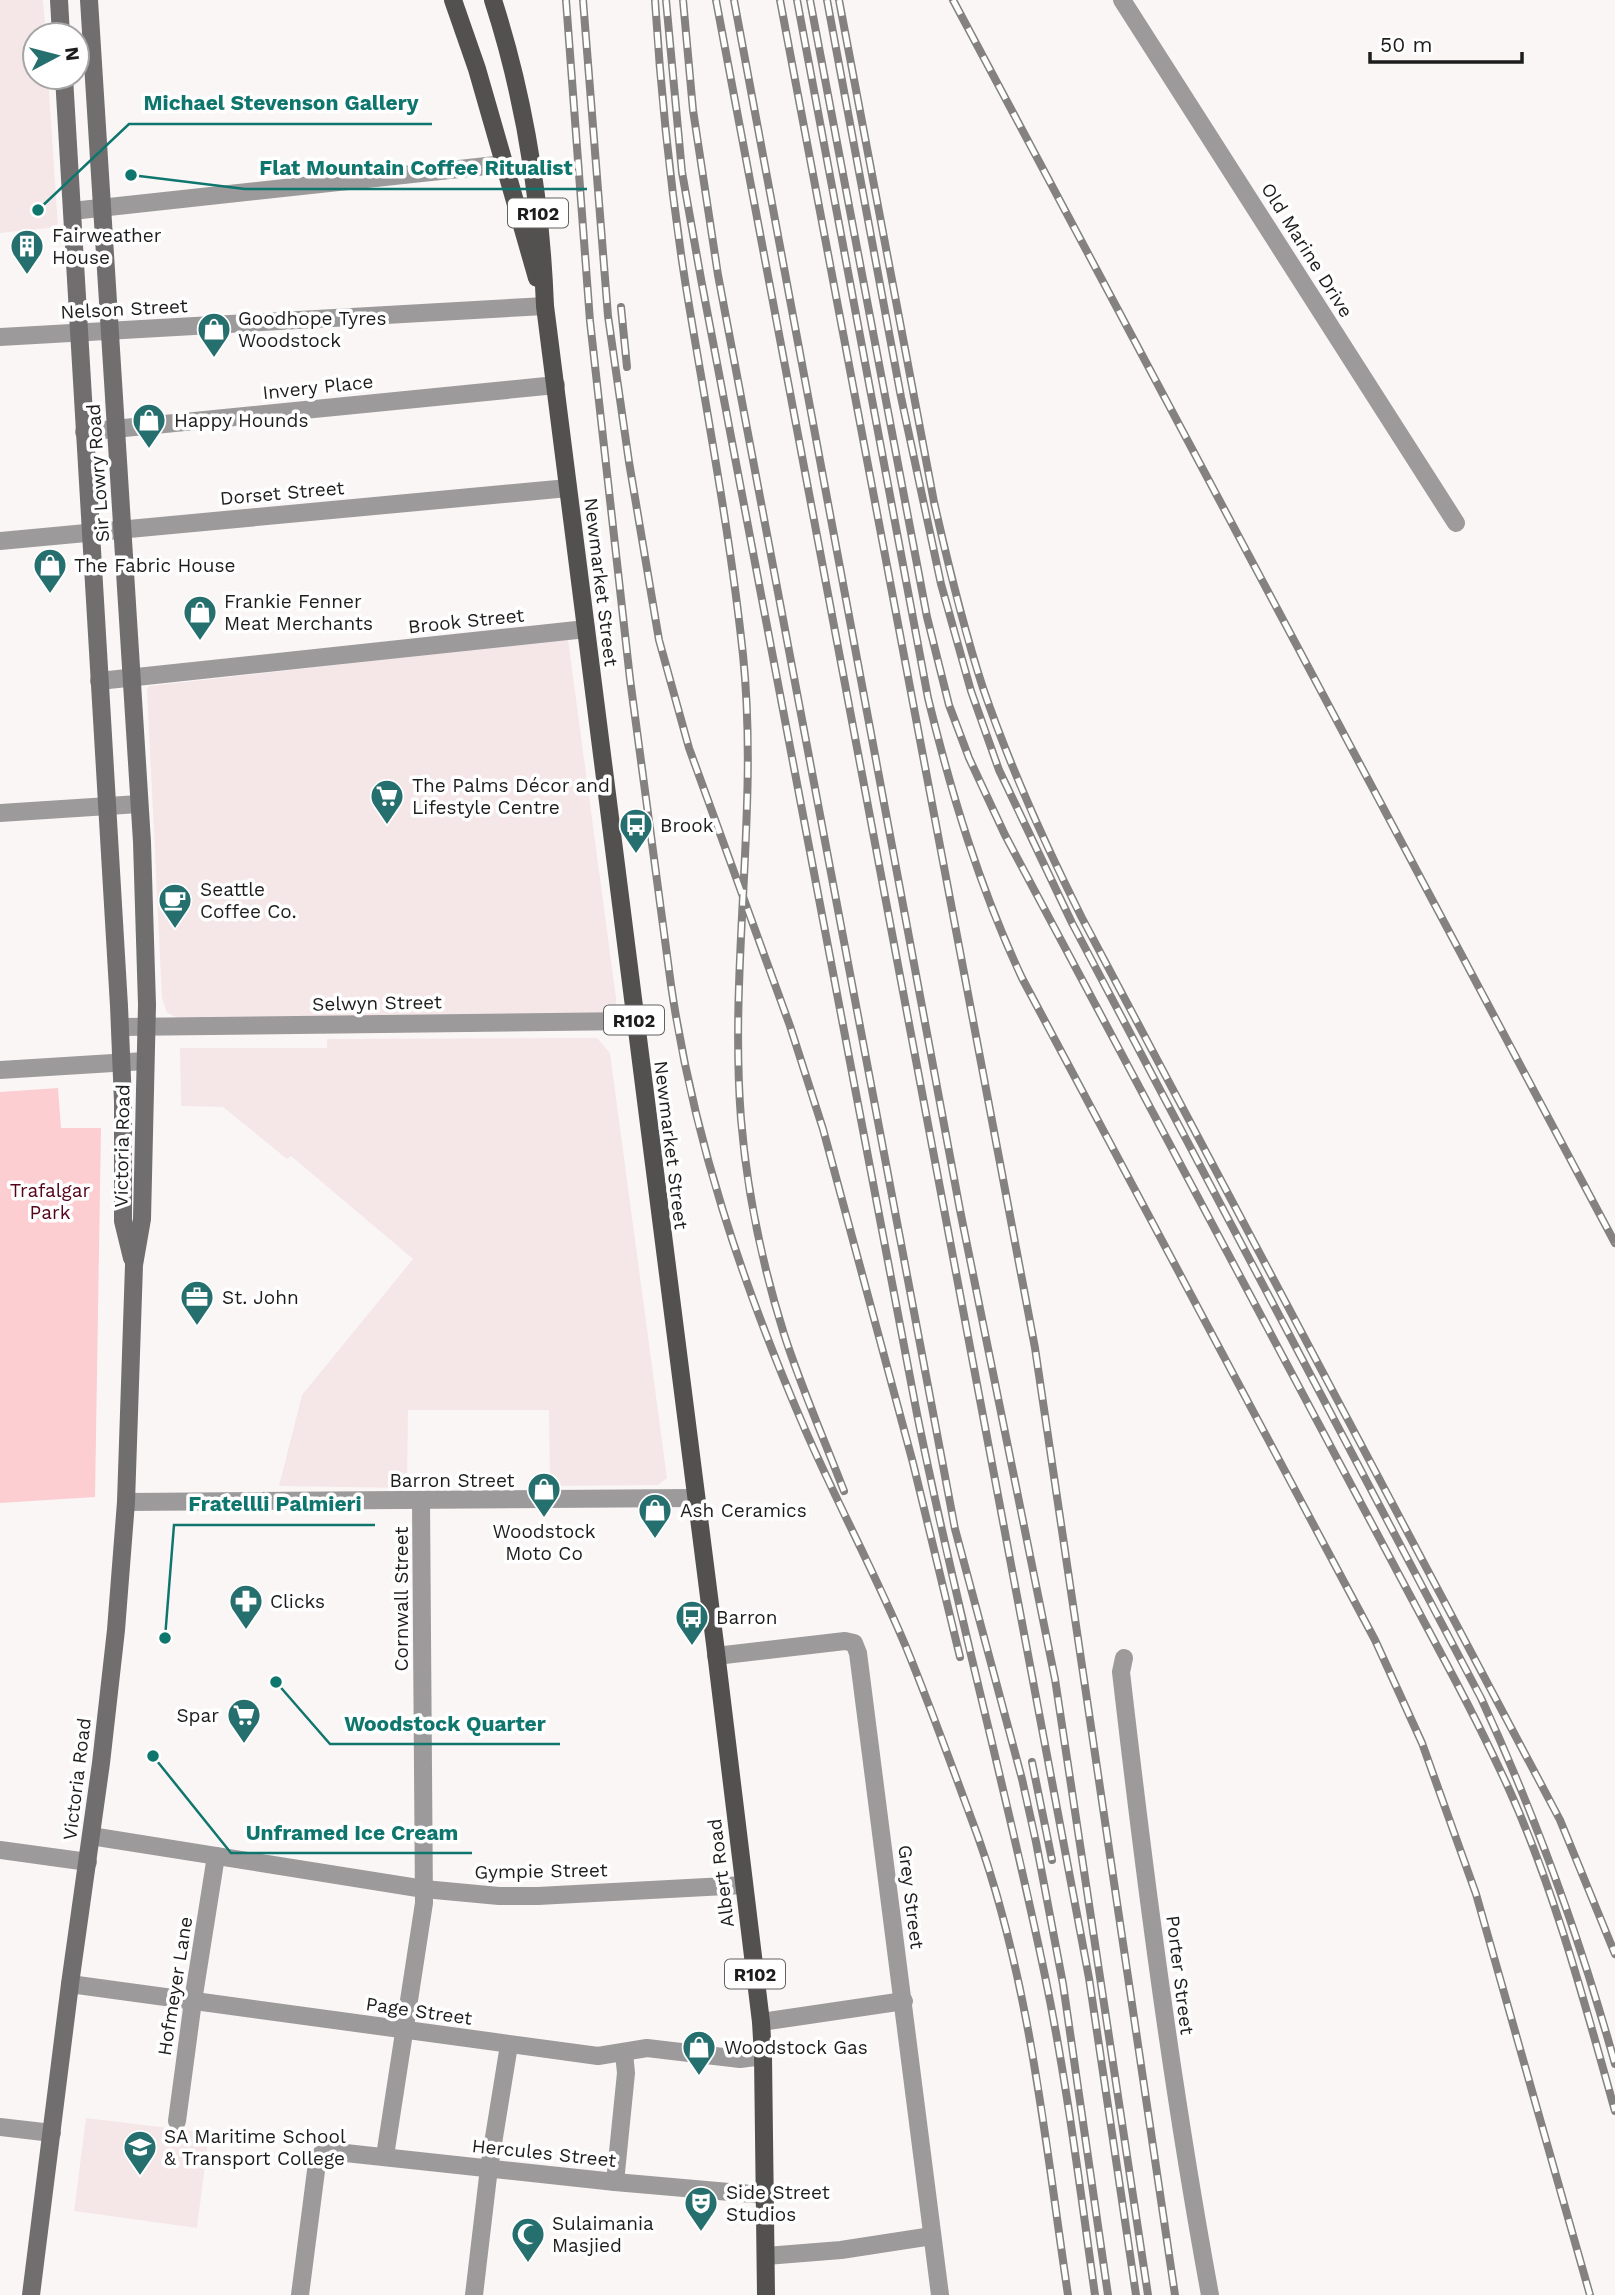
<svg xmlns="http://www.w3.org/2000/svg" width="1615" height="2295" viewBox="0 0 1615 2295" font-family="'Work Sans',sans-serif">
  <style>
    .built { fill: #f5e7e8 }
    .green { fill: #fcced2 }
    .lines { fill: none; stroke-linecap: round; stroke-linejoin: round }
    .minor { stroke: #9c9a9b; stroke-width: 18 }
    .tertiary { stroke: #9c9a9b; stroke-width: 18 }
    .secondary { stroke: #716e6f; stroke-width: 18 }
    .primary { stroke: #535050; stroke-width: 18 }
    .rail-casing { stroke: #848181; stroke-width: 8 }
    .rail { stroke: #fff; stroke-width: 5; stroke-dasharray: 16; stroke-linecap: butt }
    .labels { text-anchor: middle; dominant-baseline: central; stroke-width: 7; stroke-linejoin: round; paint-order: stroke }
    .shield { fill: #fff; stroke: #626161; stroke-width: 2 }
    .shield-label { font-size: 18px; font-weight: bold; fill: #1e1d1d }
    .poi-label { font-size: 19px; fill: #1e1d1d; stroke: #fff; text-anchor: start }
    .street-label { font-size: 19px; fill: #1e1d1d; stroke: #fff }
    .park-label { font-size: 19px; fill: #54041b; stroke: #fff }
    .leader { fill: none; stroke: #0f766e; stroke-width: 2.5 }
    .callout-dot { fill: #0f766e; stroke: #fff; stroke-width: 2.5 }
    .callout-label { font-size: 21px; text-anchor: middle; font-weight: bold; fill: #0f766e; stroke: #fff; stroke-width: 7; stroke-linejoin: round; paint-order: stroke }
  </style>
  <rect width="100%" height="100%" fill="#fbf6f6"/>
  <!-- built -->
  <g class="built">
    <polygon points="0,0 43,0 46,35 35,35 35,77 48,77 58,227 0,233"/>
    <polygon points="568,639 616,998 616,1005 610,1015 180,1019 167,1013 162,998 147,690 149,686"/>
    <polygon points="597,1038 610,1053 667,1478 658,1485 550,1486 549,1410 408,1410 407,1488 279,1486 302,1395 413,1259 291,1156 287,1159 223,1107 181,1106 180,1048 327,1048 327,1039"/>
    <polygon points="86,2118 209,2133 197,2228 74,2211"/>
  </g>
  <!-- green -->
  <polygon class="green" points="58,1088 61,1128 101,1128 95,1497 0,1503 0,1092"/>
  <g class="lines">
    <!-- minor -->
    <g class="minor">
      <polyline points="1122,0 1456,523"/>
      <polyline points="72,211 505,164"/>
      <polyline points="0,337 545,306"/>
      <polyline points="84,432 556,385"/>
      <polyline points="0,541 568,488"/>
      <polyline points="99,681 586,629"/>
      <polyline points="0,813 139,804"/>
      <polyline points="120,1027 634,1021"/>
      <polyline points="126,1502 695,1498"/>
      <polyline points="716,1656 845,1641 854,1643 858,1653 940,2295"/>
      <path d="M1124 1658 1121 1672C1145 1880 1172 2089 1210 2295"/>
      <polyline points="91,1836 424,1889 499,1896 538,1896 744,1885"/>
      <polyline points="0,1850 88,1862"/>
      <polyline points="70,1984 598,2056 647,2048 740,2059 763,2056"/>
      <polyline points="761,2022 904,2001"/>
      <polyline points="177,2121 193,2001 216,1856"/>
      <polyline points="0,2127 52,2133"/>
      <polyline points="385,2156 424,1903 421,1501"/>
      <polyline points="615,2182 626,2073 624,2053"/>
      <polyline points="766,2256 841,2250 932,2236"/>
      <polyline points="300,2295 317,2163 320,2155 327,2151 615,2182 765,2195"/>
      <polyline points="474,2295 489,2168 509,2045"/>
    </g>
    <!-- tertiary -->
    <polyline class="tertiary" points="0,1070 145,1061"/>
    <!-- secondary -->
    <g class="secondary">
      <polyline points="59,0 61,35"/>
      <polyline points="64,77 119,1006 123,1102 123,1221 132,1258"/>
      <polyline points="31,2295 70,1984 101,1763 116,1630 126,1502 134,1265 142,1219 147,1005 142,842 89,0"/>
    </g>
    <!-- primary -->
    <g class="primary">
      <polyline points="453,0 477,69 537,278"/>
      <path d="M493 0C525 99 541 202 545 306L715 1644 761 2022 763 2056 766 2295"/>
    </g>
    <defs>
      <g id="rail">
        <path d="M566 0 590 321 630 679 671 985C694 1141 742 1283 804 1427 836 1501 875 1573 906 1647 931 1708 954 1772 977 1834 1030 1981 1045 2141 1068 2295"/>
        <polyline points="583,0 608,316 629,462 659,640 689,748 790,1026 823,1129 913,1463 960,1657"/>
        <path d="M655 0C661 96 671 192 686 287 706 409 730 532 743 655 759 810 729 964 741 1119 747 1192 762 1264 784 1334 801 1387 824 1439 844 1491"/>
        <path d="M666 0 682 172 701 279 917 1414C955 1603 1006 1788 1045 1976 1067 2082 1080 2189 1095 2295"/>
        <polyline points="683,0 693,110 718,275 955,1529 1022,1779 1036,1842 1063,1984 1108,2295"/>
        <polyline points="716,0 1089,1978 1136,2295"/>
        <polyline points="734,0 960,1210 1055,1679 1148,2295"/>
        <polyline points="780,0 1035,1348 1175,2295"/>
        <path d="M797 0 928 698C952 796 979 886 1022 978L1375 1640 1422 1743 1476 1894 1590 2295"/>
        <path d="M810 0 927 617 949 705 969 758 1005 835 1454 1678C1473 1714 1491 1750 1508 1787 1554 1888 1585 2004 1615 2111"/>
        <path d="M827 0 901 397 941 584 971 691 999 770 1072 923 1481 1698C1536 1817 1580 1938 1615 2064"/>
        <path d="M839 0 934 502C948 564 963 627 983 688 1010 767 1045 844 1082 918L1560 1820 1615 1954"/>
        <polyline points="953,0 1615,1243"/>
        <polyline points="621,307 627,367"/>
        <polyline points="1032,1762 1052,1860"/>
      </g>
    </defs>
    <!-- rail casing -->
    <use href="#rail" class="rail-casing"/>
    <!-- rail -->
    <use href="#rail" class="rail"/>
  </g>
  <!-- icons -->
  <defs>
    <symbol id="building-pin" viewBox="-11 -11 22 30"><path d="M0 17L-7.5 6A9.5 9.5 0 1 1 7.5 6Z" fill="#25706e" stroke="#fff"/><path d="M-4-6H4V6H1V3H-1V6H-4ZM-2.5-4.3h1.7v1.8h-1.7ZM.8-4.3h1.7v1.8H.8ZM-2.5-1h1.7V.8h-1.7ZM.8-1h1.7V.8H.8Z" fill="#fff"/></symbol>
    <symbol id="shop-pin" viewBox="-11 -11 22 30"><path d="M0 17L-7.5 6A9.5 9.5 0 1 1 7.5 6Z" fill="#25706e" stroke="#fff"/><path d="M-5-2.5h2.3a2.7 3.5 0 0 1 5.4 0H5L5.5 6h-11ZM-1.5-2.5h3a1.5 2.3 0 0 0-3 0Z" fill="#fff"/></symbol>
    <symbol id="supermarket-pin" viewBox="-11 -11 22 30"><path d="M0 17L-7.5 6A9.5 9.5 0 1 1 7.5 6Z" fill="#25706e" stroke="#fff"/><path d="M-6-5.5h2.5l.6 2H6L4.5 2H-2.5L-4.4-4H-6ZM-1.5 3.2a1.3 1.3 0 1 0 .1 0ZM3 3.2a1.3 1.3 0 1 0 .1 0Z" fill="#fff"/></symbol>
    <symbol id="bus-pin" viewBox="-11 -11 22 30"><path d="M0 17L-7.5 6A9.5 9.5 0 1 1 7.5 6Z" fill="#25706e" stroke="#fff"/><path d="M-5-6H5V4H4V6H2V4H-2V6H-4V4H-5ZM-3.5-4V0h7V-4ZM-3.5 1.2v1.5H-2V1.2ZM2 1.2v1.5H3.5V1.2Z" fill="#fff"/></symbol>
    <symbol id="cafe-pin" viewBox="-11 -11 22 30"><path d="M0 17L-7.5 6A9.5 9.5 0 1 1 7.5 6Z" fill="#25706e" stroke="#fff"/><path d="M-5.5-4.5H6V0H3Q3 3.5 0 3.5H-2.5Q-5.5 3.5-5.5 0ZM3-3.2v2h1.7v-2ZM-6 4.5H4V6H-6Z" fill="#fff"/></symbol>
    <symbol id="office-pin" viewBox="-11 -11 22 30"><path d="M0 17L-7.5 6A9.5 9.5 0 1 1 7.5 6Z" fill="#25706e" stroke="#fff"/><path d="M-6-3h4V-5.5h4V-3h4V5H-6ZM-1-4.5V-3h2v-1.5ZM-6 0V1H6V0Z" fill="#fff"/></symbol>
    <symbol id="pharmacy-pin" viewBox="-11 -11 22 30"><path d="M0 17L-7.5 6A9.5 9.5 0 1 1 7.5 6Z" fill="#25706e" stroke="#fff"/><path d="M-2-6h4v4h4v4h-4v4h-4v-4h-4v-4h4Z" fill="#fff"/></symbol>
    <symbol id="university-pin" viewBox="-11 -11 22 30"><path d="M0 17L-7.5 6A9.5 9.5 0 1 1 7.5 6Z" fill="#25706e" stroke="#fff"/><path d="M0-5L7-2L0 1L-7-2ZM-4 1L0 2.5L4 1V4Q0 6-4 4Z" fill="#fff"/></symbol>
    <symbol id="theatre-pin" viewBox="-11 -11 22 30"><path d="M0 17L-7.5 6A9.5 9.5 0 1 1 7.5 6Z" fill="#25706e" stroke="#fff"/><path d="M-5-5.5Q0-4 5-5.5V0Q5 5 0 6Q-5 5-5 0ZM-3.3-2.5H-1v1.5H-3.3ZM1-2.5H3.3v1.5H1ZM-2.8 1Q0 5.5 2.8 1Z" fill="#fff"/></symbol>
    <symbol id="mosque-pin" viewBox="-11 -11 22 30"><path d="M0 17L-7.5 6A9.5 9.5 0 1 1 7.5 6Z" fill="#25706e" stroke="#fff"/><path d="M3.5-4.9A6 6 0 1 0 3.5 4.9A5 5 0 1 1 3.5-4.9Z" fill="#fff"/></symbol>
  </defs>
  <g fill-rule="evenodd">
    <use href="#building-pin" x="8" y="227" width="38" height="52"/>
    <use href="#shop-pin" x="195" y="310" width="38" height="52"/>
    <use href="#shop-pin" x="130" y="401" width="38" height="52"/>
    <use href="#shop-pin" x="31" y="546" width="38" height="52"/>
    <use href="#shop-pin" x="181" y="593" width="38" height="52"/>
    <use href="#supermarket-pin" x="368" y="777" width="38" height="52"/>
    <use href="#bus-pin" x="617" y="806" width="38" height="52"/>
    <use href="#cafe-pin" x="156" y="881" width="38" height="52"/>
    <use href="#office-pin" x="178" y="1278" width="38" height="52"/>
    <use href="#shop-pin" x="525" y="1470" width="38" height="52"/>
    <use href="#shop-pin" x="636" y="1491" width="38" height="52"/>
    <use href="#pharmacy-pin" x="227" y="1582" width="38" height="52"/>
    <use href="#bus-pin" x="673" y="1598" width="38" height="52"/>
    <use href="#supermarket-pin" x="225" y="1696" width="38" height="52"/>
    <use href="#shop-pin" x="680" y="2028" width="38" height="52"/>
    <use href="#university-pin" x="121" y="2128" width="38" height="52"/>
    <use href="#theatre-pin" x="682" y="2184" width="38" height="52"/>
    <use href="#mosque-pin" x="509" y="2215" width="38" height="52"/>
  </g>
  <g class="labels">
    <!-- shield labels -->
    <g class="shield">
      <rect x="508" y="198.5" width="60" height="29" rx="5"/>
      <rect x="604" y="1005.5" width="60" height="29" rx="5"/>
      <rect x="725" y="1959.5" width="60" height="29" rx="5"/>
    </g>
    <g class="shield-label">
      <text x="538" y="213">R102</text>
      <text x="634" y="1020">R102</text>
      <text x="755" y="1974">R102</text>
    </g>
    <!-- poi labels -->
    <g class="poi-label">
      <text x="52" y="235">Fairweather<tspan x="52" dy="22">House</tspan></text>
      <text x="238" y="318">Goodhope Tyres<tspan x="238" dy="22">Woodstock</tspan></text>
      <text x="174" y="420">Happy Hounds</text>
      <text x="74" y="565">The Fabric House</text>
      <text x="224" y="601">Frankie Fenner<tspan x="224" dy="22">Meat Merchants</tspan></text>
      <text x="412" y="785">The Palms Décor and<tspan x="412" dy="22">Lifestyle Centre</tspan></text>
      <text x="660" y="825">Brook</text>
      <text x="200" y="889">Seattle<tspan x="200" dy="22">Coffee Co.</tspan></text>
      <text x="222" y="1297">St. John</text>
      <text x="680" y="1510">Ash Ceramics</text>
      <text x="544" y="1531" text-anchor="middle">Woodstock<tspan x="544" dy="22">Moto Co</tspan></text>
      <text x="270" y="1601">Clicks</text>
      <text x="716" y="1617">Barron</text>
      <text x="219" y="1715" text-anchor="end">Spar</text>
      <text x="724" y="2047">Woodstock Gas</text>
      <text x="164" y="2136">SA Maritime School<tspan x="164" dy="22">&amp; Transport College</tspan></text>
      <text x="726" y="2192">Side Street<tspan x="726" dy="22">Studios</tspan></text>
      <text x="552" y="2223">Sulaimania<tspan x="552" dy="22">Masjied</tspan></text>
    </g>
    <!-- street labels -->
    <g class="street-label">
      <text transform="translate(1307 250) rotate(58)">Old Marine Drive</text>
      <text transform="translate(124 309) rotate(-3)">Nelson Street</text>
      <text transform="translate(318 387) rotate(-6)">Invery Place</text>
      <text transform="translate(98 473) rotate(-94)">Sir Lowry Road</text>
      <text transform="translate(282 493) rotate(-5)">Dorset Street</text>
      <text transform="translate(601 582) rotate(83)">Newmarket Street</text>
      <text transform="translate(466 621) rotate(-6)">Brook Street</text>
      <text transform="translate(377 1003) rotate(-1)">Selwyn Street</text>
      <text transform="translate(671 1145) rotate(83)">Newmarket Street</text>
      <text transform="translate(122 1146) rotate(-89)">Victoria Road</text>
      <text x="452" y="1480">Barron Street</text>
      <text transform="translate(401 1599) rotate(-90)">Cornwall Street</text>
      <text transform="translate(77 1779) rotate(-83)">Victoria Road</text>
      <text transform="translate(541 1871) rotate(-1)">Gympie Street</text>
      <text transform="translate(721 1873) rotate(-97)">Albert Road</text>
      <text transform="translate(911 1897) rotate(83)">Grey Street</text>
      <text transform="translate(1180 1975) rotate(83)">Porter Street</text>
      <text transform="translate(175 1986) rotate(-81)">Hofmeyer Lane</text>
      <text transform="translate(419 2011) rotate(8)">Page Street</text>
      <text transform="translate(544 2153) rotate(6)">Hercules Street</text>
    </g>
    <!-- park labels -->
    <g class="park-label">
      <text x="50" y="1190">Trafalgar<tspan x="50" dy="22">Park</tspan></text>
    </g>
  </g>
  <!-- callouts -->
  <path class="leader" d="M38 210L129 124H432M131 175L245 189H587M165 1638L174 1525H375M276 1682L330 1744H560M153 1756L231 1853H472"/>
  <g class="callout-dot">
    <circle cx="38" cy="210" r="7"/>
    <circle cx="131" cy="175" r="7"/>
    <circle cx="165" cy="1638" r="7"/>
    <circle cx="276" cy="1682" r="7"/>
    <circle cx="153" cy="1756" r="7"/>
  </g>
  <g class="callout-label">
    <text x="281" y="110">Michael Stevenson Gallery</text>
    <text x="416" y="175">Flat Mountain Coffee Ritualist</text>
    <text x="275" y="1511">Fratellli Palmieri</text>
    <text x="445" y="1731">Woodstock Quarter</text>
    <text x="352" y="1840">Unframed Ice Cream</text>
  </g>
  <!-- north arrow -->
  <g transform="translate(56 56) rotate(83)"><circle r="33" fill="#ffffff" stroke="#a5a5a5" stroke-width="2"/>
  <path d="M0-5L12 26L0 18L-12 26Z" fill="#25706e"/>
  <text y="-10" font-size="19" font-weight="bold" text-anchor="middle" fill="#1e1d1d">N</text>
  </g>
  <!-- scale -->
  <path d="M1370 52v10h152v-10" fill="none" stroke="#1e1d1d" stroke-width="3.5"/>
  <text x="1380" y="52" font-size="21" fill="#1e1d1d" stroke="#ffffff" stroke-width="5" paint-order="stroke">50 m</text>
</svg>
